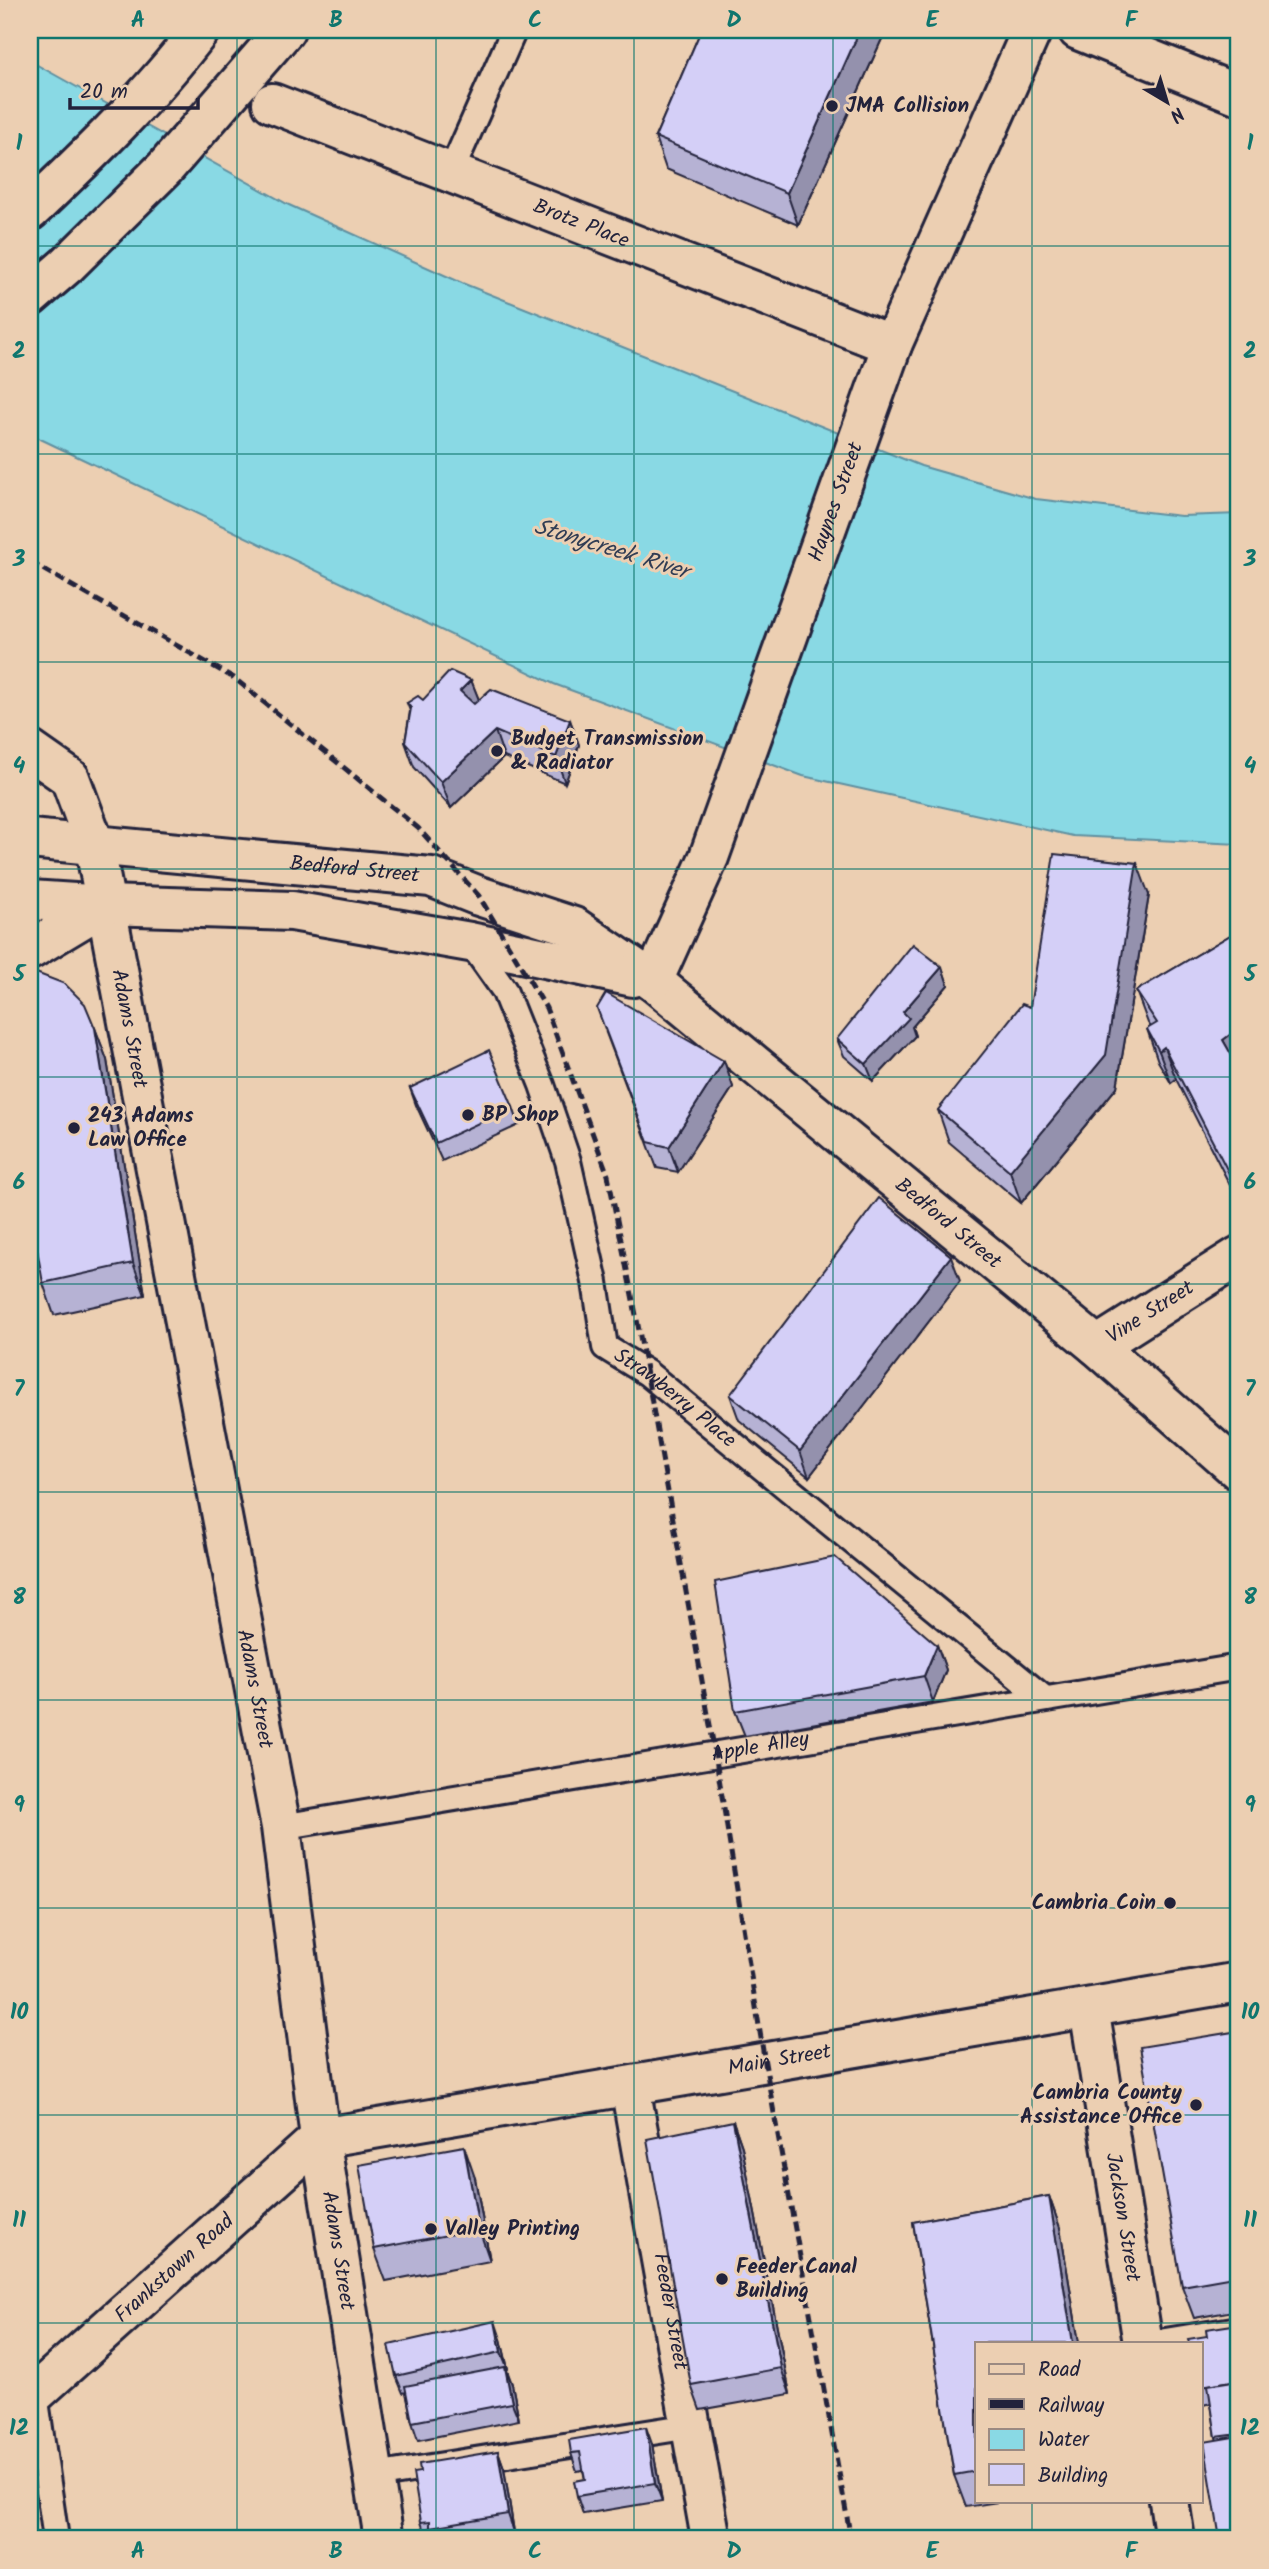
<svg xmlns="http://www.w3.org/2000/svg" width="1269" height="2569" viewBox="0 0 1269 2569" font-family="Kalam,sans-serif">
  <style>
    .water { fill: #89d9e4; stroke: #6090a0; stroke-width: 2 }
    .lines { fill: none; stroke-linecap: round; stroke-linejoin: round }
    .lane-casing { stroke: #22223b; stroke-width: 30 }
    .street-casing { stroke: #22223b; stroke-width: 44 }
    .secondary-casing { stroke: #22223b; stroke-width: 44 }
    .primary-casing { stroke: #22223b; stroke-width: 44 }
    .highway-casing { stroke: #22223b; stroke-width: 44 }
    .lane { stroke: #eccfb2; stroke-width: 24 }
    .street { stroke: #eccfb2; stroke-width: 38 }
    .secondary { stroke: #eccfb2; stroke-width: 38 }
    .primary { stroke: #eccfb2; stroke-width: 38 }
    .highway { stroke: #eccfb2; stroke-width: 38 }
    .rail { stroke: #22223b; stroke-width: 5; stroke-dasharray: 10 5; stroke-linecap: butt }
    .wall { fill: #b6b2d4; stroke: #22223b; stroke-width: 2 }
    .shaded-wall { fill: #9491ad; stroke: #22223b; stroke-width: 2 }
    .building { fill: #d4cff7; stroke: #22223b; stroke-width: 2 }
    .grid { fill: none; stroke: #0f766e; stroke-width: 2; stroke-opacity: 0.55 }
    .poi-dot { fill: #22223b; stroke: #eccfb2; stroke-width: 2.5 }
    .labels { text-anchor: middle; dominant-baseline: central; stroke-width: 6; stroke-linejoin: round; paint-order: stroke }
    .poi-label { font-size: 21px; font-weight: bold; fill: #22223b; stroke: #eccfb2; text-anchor: start }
    .street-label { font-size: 21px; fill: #22223b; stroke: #eccfb2 }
    .water-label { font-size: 23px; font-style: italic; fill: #313d54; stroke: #eccfb2 }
    .neatline { fill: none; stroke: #0f766e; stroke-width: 2.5 }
    .grid-label { font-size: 23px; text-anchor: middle; font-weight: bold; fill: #0f766e }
  </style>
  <rect width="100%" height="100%" fill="#eccfb2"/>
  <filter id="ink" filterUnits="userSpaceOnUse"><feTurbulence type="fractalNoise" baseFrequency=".0143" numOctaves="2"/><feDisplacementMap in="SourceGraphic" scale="14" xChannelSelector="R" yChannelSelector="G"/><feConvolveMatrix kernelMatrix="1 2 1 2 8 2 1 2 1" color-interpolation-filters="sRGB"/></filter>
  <g filter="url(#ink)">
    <!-- water -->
    <polygon class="water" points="30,61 289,205 462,283 921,466 1036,499 1181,516 1239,514 1239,844 1073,836 803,776 554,684 30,434"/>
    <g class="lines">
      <defs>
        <g id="lane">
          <polyline points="451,172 514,30"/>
          <path id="s1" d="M470 942 504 990 542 1085 568 1161 595 1282 605 1347 647 1373 1045 1699"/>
          <path id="s2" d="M281 1827 1239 1667"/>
          <polyline points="1153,2343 1239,2329"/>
          <polyline points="35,2394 56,2539"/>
          <polyline points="374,2476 691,2426"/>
        </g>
        <g id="street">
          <polyline points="1078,30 1239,95"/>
          <path id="s3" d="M272 103 892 345"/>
          <polyline points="30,750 70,778 94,843"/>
          <path id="s4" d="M1097 1346 1239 1256"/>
          <path id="s5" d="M1089 2008 1143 2343"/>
          <path id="s6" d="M630 2086 711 2539"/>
          <path id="s7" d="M320 2138 384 2539"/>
          <polyline points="1169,2501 1175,2539"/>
        </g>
        <g id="secondary">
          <path id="s8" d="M94 843 281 1827 320 2138"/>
          <path id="s9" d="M653 981 1097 1346 1239 1471"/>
          <path id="s10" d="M320 2138 1239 1982"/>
          <path id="s11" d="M30 2398 320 2138"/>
        </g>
        <g id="primary">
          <path id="s12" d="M30 839 431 877 479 896 574 927 653 981"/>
          <polyline points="30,900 105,905 292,911 470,942 633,977"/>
          <path id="s13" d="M653 981 709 857 892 345 1032 30"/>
        </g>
        <g id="highway">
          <path d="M30 211C90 154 150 96 200 30"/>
          <polyline points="30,297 67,265 165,168 285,30"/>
          <polyline points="30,950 105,905"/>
        </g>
      </defs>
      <!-- lane casing -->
      <use href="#lane" class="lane-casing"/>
      <!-- street casing -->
      <use href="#street" class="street-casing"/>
      <!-- secondary casing -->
      <use href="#secondary" class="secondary-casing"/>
      <!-- primary casing -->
      <use href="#primary" class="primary-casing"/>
      <!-- highway casing -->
      <use href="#highway" class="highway-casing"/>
      <!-- lane -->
      <use href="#lane" class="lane"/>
      <!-- street -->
      <use href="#street" class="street"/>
      <!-- secondary -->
      <use href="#secondary" class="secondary"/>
      <!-- primary -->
      <use href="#primary" class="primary"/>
      <!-- highway -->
      <use href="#highway" class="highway"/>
      <!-- rail -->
      <polyline class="rail" points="30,562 234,678 418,828 479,896 546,1008 608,1175 638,1325 715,1753 765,2063 851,2539"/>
    </g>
    <!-- wall -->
    <g class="wall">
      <polygon points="701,30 886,30 798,225 666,169 655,137"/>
      <polygon points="471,680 479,700 570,720 579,745 565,783 504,757 451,808 414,767 405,742 410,711 407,703 423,700"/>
      <polygon points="1149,895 1117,1087 1021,1203 949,1142 938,1110 1030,1007"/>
      <polygon points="1239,930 1239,1203 1176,1079 1171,1083 1158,1061 1147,1029 1151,1027 1148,1023 1136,991"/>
      <polygon points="942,967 948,985 912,1027 915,1036 873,1081 844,1056 837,1039"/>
      <polygon points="95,1028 107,1060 145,1295 54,1315 43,1283"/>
      <polygon points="606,1033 724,1061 733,1087 678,1172 657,1168"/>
      <polygon points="410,1088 513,1107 519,1125 442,1161 416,1105"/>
      <polygon points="960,1281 809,1477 739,1420 730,1395"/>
      <polygon points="937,1645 946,1670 933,1702 745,1736 735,1711"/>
      <polygon points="1239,2031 1239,2310 1194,2318 1182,2286"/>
      <polygon points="733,2121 742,2147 790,2394 700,2410 691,2385"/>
      <polygon points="475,2178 490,2261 386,2281 374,2249"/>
      <polygon points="1049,2196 1060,2228 1079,2343 977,2343 977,2501 1004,2501 966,2507 954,2475 913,2222"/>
      <polygon points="1239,2324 1239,2539 1216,2437 1211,2403 1203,2405 1201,2399 1201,2343 1207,2336"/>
      <polygon points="501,2339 508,2369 507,2370 512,2384 519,2420 418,2440 412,2422 406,2392 403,2393 396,2376"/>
      <polygon points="652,2444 662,2501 583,2514 577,2496 585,2479 583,2470 577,2471 571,2453"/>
      <polygon points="498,2451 504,2468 514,2532 468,2539 427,2539 421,2522 420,2472"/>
    </g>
    <!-- shaded-wall -->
    <g class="shaded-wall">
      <polygon points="860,30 886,30 798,225 787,193"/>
      <polygon points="471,680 481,705 469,717 460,691"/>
      <polygon points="570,720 579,745 565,783 556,757"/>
      <polygon points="495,731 504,757 451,808 441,782"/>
      <polygon points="1137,863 1149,895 1117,1087 1021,1203 1010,1171"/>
      <polygon points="942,967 948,985 912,1027 915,1036 873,1081 866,1064 903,1012"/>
      <polygon points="95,1028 107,1060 145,1295 133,1263"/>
      <polygon points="1239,1028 1239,1069 1223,1040"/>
      <polygon points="1164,1047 1176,1079 1171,1083 1159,1051"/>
      <polygon points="724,1061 733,1087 678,1172 669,1147"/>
      <polygon points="951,1256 960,1281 809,1477 800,1451"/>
      <polygon points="937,1645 946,1670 933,1702 924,1676"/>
      <polygon points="733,2121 742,2147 790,2394 781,2368"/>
      <polygon points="464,2146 475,2178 490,2261 479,2229"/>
      <polygon points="1049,2196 1060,2228 1079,2343 1073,2343"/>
      <polygon points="495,2321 501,2339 508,2369 501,2352"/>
      <polygon points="505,2367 512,2384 519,2420 512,2403"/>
      <polygon points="646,2427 652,2444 662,2501 655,2483"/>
      <polygon points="498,2451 504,2468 514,2532 508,2514"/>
    </g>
    <!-- building -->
    <g class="building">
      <polygon points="701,30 860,30 787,193 655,137"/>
      <polygon points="450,671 471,680 460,691 474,704 491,689 570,720 556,757 495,731 441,782 405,742 411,708 407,703 418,696 423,700"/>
      <polygon points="1054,854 1137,863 1106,1055 1010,1171 938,1110 1022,1004 1030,1007"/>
      <polygon points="1239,930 1239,1028 1223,1040 1239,1068 1239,1180 1234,1183 1164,1047 1159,1051 1147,1029 1157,1023 1136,991"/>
      <polygon points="913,944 942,967 903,1012 909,1018 866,1064 837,1039"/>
      <polygon points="31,971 65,984 85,1004 95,1028 133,1263 43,1283 30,1210 30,973"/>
      <polygon points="606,993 724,1061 669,1147 648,1142 597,1008"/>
      <polygon points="489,1050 513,1107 436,1143 410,1088"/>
      <polygon points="879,1198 951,1256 800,1451 730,1395"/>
      <polygon points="835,1557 937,1645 924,1676 735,1711 715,1582"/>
      <polygon points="1239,2031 1239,2276 1182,2286 1140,2047"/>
      <polygon points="733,2121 781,2368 691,2385 647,2139"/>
      <polygon points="464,2146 479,2229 374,2249 359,2165"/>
      <polygon points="1049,2196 1073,2343 977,2343 977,2471 954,2475 913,2222"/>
      <polygon points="495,2321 501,2352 396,2376 389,2345"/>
      <polygon points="1239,2324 1239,2380 1201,2386 1201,2343 1189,2343 1188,2339 1207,2336 1206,2329"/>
      <polygon points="505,2367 512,2403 412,2422 405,2386"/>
      <polygon points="1239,2380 1239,2434 1216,2437 1208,2385"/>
      <polygon points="646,2427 655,2483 577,2496 574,2481 585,2479 580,2452 571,2453 569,2440"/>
      <polygon points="1239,2436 1239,2539 1220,2539 1204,2442"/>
      <polygon points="498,2451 508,2514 430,2527 430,2521 421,2522 413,2473 420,2472 419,2464"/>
    </g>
  </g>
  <!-- grid -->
  <path class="grid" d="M237 30V2539M436 30V2539M634 30V2539M833 30V2539M1032 30V2343M30 246H1239M30 454H1239M30 662H1239M30 869H1239M30 1077H1239M30 1284H1239M30 1492H1239M30 1700H1239M30 1908H1239M30 2115H1239M30 2323H1239M1032 2501V2539"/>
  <!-- markers -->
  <g class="poi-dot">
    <circle cx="832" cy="106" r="7"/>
    <circle cx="497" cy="751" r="7"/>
    <circle cx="468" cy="1115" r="7"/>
    <circle cx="74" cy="1128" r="7"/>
    <circle cx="1170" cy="1903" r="7"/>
    <circle cx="1196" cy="2105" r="7"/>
    <circle cx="431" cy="2229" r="7"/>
    <circle cx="722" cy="2279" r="7"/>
  </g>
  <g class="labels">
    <!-- poi labels -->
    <g class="poi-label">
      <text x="846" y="106">JMA Collision</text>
      <text x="511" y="739">Budget Transmission<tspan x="511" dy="24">&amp; Radiator</tspan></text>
      <text x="482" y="1115">BP Shop</text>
      <text x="88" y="1116">243 Adams<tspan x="88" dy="24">Law Office</tspan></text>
      <text x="1156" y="1903" text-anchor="end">Cambria Coin</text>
      <text x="1182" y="2093" text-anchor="end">Cambria County<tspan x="1182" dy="24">Assistance Office</tspan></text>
      <text x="445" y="2229">Valley Printing</text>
      <text x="736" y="2267">Feeder Canal<tspan x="736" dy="24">Building</tspan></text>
    </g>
    <!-- street labels -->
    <g class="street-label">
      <text stroke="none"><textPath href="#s3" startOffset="332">Brotz Place</textPath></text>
      <text stroke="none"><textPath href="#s13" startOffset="513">Haynes Street</textPath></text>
      <text stroke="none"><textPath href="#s12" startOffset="326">Bedford Street</textPath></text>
      <text stroke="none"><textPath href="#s8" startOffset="189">Adams Street</textPath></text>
      <text stroke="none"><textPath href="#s9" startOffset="382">Bedford Street</textPath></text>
      <text stroke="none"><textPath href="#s4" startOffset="63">Vine Street</textPath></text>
      <text stroke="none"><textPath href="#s1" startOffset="518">Strawberry Place</textPath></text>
      <text stroke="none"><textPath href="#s8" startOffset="861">Adams Street</textPath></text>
      <text stroke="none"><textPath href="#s2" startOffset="486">Apple Alley</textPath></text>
      <text stroke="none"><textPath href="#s10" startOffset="466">Main Street</textPath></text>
      <text stroke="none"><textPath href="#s5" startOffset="212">Jackson Street</textPath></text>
      <text stroke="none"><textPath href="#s7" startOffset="114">Adams Street</textPath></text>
      <text stroke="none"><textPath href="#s11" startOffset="194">Frankstown Road</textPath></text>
      <text stroke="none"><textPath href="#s6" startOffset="229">Feeder Street</textPath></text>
    </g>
    <!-- water labels -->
    <g class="water-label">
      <text transform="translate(611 550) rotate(17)">Stonycreek River</text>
    </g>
  </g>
  <!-- margin -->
  <rect width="1269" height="2569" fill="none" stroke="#eccfb2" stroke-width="77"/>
  <!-- legend -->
  <rect x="975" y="2342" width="228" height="161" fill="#eccfb2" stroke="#9b8a82" stroke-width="2"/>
  <rect x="989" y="2364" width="35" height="10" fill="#eccfb2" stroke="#9b8a82" stroke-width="2"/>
  <text x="1038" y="2376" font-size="21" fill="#22223b">Road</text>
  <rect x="989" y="2399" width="35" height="10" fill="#22223b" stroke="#9b8a82" stroke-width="2"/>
  <text x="1038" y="2412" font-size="21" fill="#22223b">Railway</text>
  <rect x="989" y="2429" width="35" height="21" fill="#89d9e4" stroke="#9b8a82" stroke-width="2"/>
  <text x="1038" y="2446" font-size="21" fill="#22223b">Water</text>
  <rect x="989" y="2464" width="35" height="21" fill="#d4cff7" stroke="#9b8a82" stroke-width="2"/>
  <text x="1038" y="2482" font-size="21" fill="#22223b">Building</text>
  <!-- north arrow -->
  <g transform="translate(1167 102) rotate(142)" stroke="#eccfb2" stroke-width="5" paint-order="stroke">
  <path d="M0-5L12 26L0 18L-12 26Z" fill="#22223b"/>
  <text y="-10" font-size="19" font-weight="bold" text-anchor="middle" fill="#22223b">N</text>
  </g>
  <!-- scale -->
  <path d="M70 98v10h128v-10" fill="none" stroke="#22223b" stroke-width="3.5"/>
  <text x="80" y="98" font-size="21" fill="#22223b" stroke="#eccfb2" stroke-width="5" paint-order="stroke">20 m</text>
  <rect x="38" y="38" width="1192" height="2492" class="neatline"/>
  <g class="grid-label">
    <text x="138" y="27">A</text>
    <text x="336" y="27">B</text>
    <text x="535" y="27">C</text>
    <text x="734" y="27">D</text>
    <text x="932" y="27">E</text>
    <text x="1131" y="27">F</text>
    <text x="19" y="150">1</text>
    <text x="1250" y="150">1</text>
    <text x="19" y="358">2</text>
    <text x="1250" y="358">2</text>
    <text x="19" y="566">3</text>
    <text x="1250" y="566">3</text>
    <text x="19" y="773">4</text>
    <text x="1250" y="773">4</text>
    <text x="19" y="981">5</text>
    <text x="1250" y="981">5</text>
    <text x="19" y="1189">6</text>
    <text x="1250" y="1189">6</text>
    <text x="19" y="1396">7</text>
    <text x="1250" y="1396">7</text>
    <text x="19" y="1604">8</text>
    <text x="1250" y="1604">8</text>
    <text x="19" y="1812">9</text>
    <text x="1250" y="1812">9</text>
    <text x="19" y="2019">10</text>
    <text x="1250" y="2019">10</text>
    <text x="19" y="2227">11</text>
    <text x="1250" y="2227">11</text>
    <text x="19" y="2435">12</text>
    <text x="1250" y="2435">12</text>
    <text x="138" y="2558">A</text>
    <text x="336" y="2558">B</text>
    <text x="535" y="2558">C</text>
    <text x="734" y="2558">D</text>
    <text x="932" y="2558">E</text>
    <text x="1131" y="2558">F</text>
  </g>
</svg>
